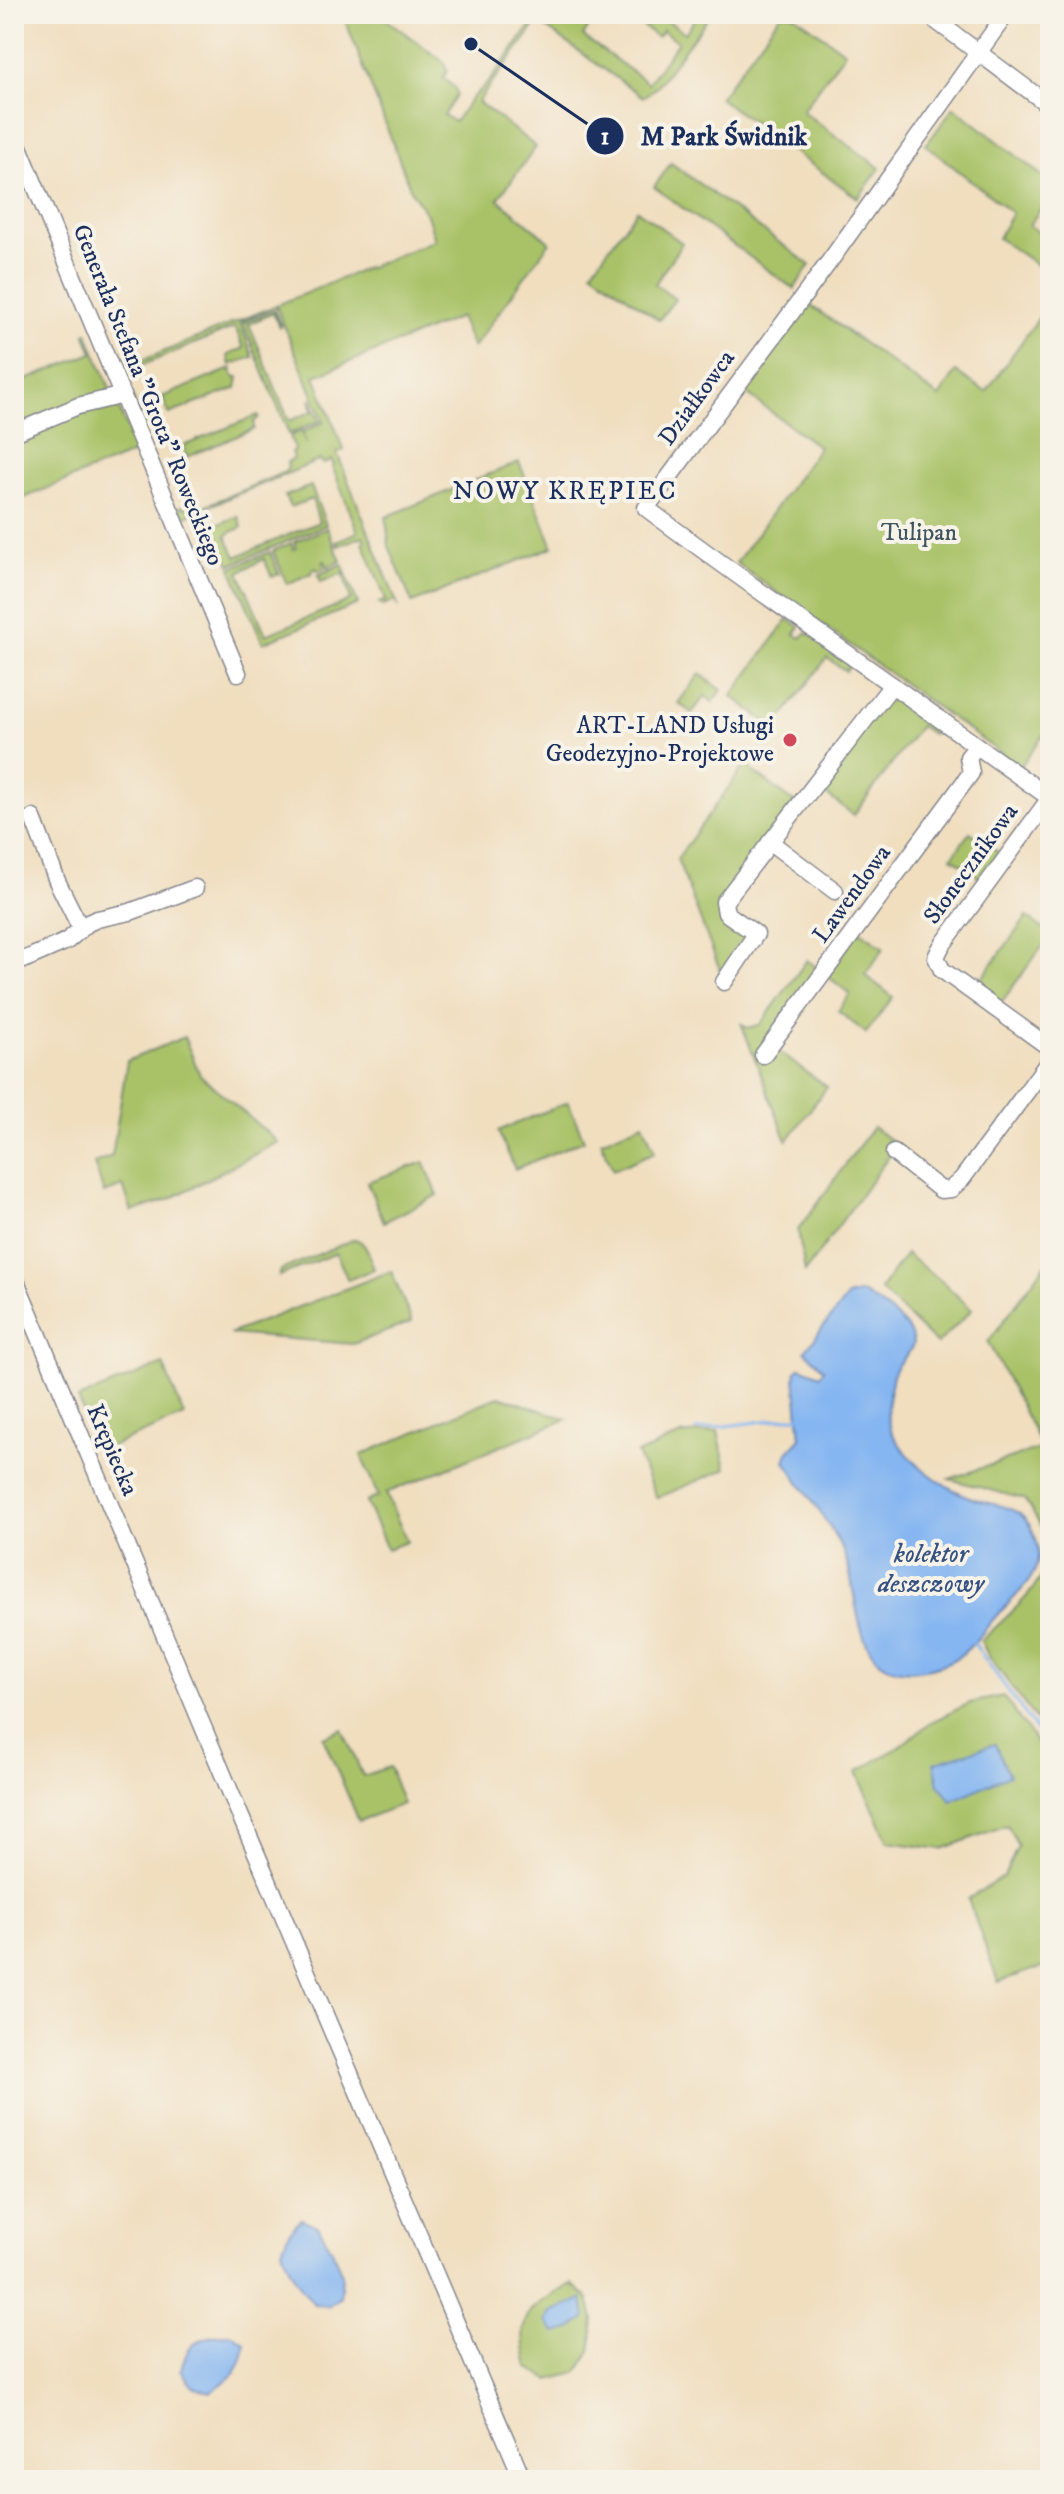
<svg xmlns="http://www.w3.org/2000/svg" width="1064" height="2494" viewBox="0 0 1064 2494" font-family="'IM FELL DW Pica',serif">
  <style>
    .green { fill: #a9c267; stroke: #627862; stroke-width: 2 }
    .water { fill: #85b6f1; stroke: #5072a8; stroke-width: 2 }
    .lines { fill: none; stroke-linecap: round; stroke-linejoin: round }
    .stream { stroke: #85b6f1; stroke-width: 3 }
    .minor-casing { stroke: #86868e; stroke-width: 19 }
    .minor { stroke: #fff; stroke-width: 16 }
    .poi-dot { fill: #d1495b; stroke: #f7f3e8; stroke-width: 3 }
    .labels { text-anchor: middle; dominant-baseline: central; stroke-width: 8; stroke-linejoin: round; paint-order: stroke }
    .street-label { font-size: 24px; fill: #1b2f5e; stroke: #f7f3e8 }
    .park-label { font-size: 24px; fill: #3e5460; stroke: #f7f3e8 }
    .poi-label { font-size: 24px; fill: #1b2f5e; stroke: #f7f3e8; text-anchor: end }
    .neighbourhood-label { font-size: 26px; letter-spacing: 2px; fill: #1b2f5e; stroke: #f7f3e8 }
    .water-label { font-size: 26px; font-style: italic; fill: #365183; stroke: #f7f3e8 }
    .leader { fill: none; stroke: #1b2f5e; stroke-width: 3 }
    .callout-dot { fill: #1b2f5e; stroke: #f7f3e8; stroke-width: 3 }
    .mark-label { font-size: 24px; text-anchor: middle; font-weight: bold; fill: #fff }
    .callout-label { font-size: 26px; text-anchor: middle; font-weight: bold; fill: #1b2f5e; stroke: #f7f3e8; stroke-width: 8; stroke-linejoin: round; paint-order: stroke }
  </style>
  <rect width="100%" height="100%" fill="#f7f3e8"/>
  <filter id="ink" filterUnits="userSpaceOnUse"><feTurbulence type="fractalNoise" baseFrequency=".0125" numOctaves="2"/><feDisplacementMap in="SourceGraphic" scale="16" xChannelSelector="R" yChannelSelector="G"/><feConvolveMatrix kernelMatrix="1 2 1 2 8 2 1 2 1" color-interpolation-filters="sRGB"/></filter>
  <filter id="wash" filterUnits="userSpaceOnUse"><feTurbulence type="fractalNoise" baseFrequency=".006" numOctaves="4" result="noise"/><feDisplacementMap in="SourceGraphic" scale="32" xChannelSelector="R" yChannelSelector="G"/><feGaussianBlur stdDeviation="1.8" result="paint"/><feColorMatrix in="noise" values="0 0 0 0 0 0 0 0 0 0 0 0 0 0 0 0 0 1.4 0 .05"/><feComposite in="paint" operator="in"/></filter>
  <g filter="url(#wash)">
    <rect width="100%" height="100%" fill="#f0debf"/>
    <!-- green -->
    <g class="green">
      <polygon points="343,14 379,14 444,62 447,71 443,78 454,87 457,94 444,115 454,122 473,97 489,82 539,14 572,14 588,28 583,36 648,83 678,42 663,31 664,29 657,37 626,14 658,14 685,33 699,14 711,14 656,87 643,97 538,22 478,102 536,147 498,199 550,242 473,348 460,317 315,376 344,450 337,453 399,608 395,601 383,606 379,603 386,600 363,542 365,541 363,536 338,546 336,541 358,532 332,466 334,465 332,460 323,464 320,460 181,518 177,509 182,506 195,510 285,472 288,468 287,462 294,459 291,452 295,450 290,436 301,431 306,444 302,432 324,422 276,306 240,322 253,357 230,365 228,355 244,348 235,327 133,369 136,377 126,382 142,420 148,418 150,425 148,427 143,427 119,370 435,240 427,215 411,190"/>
      <polygon points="781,14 793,14 845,52 802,111 880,168 858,198 719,98"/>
      <polygon points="954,107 1050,182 1050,197 1029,225 1050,241 1050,274 998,238 1012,213 926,145"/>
      <polygon points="671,163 810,265 794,289 654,187"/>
      <polygon points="637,210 682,243 655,284 675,299 659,320 592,271"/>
      <polygon points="1050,302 1050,726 1020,767 736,563 819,447 744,392 810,305 939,397 956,372 986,392"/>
      <polygon points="274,310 281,326 279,327 273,313 249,324 289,421 313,411 310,399 320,421 289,434 243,323"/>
      <polygon points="87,332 109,386 109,391 14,430 14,385 93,353 85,333"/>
      <polygon points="233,368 231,370 235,378 239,377 237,388 169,414 162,397"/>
      <polygon points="113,407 119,409 130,435 127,437 136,452 14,502 14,440 59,418 99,409 100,412"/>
      <polygon points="258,415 259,417 254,422 254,429 187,457 183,446"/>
      <polygon points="519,462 553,547 412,603 389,546 386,517"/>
      <polygon points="311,486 326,525 230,565 214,526 238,516 242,527 226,535 236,557 319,522 312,499 290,507 285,496"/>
      <polygon points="327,528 341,561 328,567 325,561 323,562 325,568 318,571 316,568 312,570 312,573 287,584 273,551 291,543 293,549 296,548 294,542"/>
      <polygon points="270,552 279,574 272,577 264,559 239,572 266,635 351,600 343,573 321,582 318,575 342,564 358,604 263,643 231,568"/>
      <polygon points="788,619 800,627 795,634 801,638 807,632 851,664 846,671 827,658 774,728 732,696"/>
      <polygon points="700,674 722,690 713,702 705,696 692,713 678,703"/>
      <polygon points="890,692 938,727 932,734 920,726 854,815 817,788"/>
      <polygon points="745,765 795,803 720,905 746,932 748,939 723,978 677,859"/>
      <polygon points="970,832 999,853 980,878 952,857"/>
      <polygon points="1027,917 1050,934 1050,936 1001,1003 976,986"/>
      <polygon points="859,930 884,948 865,975 893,997 866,1033 838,1011 850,994 826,975"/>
      <polygon points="807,960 823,972 773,1048 827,1087 787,1141 741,1023 747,1028 760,1025"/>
      <polygon points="184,1037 200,1075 278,1142 170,1199 132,1212 123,1186 104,1193 94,1163 112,1156 127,1061"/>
      <polygon points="568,1102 584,1140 515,1169 498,1131"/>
      <polygon points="643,1123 655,1152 613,1170 601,1141"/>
      <polygon points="873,1127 897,1145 805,1272 798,1230"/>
      <polygon points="424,1162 438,1195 384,1222 367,1182"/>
      <path d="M355 1239C367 1242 370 1259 374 1269L348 1280 336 1253 279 1276 281 1270Z"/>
      <polygon points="906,1254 945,1284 972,1310 937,1344 880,1290"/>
      <path d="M1050 1258V1438L1043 1448 1050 1460V1739L988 1655 981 1641C1002 1620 1050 1584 1049 1551 1048 1533 1033 1513 1024 1499L949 1479 1042 1448 988 1342Z"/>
      <polygon points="391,1271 412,1322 353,1344 229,1334"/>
      <polygon points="163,1364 184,1416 100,1451 78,1399"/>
      <polygon points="499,1396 567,1419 386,1493 407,1542 387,1549 366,1502 378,1496 361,1455"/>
      <polygon points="718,1431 726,1469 657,1498 637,1454 681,1435"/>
      <polygon points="1003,1696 1050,1761 1050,1964 998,1982 968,1899 1004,1876 1018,1846 1007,1825 942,1849 888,1842 857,1772 896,1749 931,1722 970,1703"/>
      <polygon points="342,1729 363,1776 389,1767 403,1804 359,1821 323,1737"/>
      <path d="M572 2284 589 2299 594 2319 591 2351 577 2373 549 2380 528 2367C515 2314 528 2308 572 2284Z"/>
    </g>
    <!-- water -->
    <g class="water">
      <path d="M862 1293C876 1302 919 1327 912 1347 908 1356 898 1362 894 1371 892 1376 892 1384 890 1389 886 1409 885 1423 897 1441 912 1463 937 1482 962 1494 994 1510 1025 1498 1037 1543 1046 1577 1010 1599 991 1622 967 1652 957 1665 918 1670 846 1679 863 1588 841 1547 826 1517 803 1489 785 1461L788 1452 801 1438 795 1377 796 1371 801 1367 820 1375 824 1369 805 1351 847 1297Z"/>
      <polygon points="995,1744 1009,1775 951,1801 939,1784 934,1763"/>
      <path d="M301 2219 318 2226 332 2250 342 2275 340 2297 328 2306 314 2304C299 2286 289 2271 282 2249L289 2232Z"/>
      <polygon points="583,2299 586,2318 570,2329 555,2333 546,2321 551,2312"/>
      <path d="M231 2333 245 2343C242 2371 233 2377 210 2392L192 2386 181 2370C188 2339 202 2338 231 2333Z"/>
    </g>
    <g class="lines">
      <!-- stream -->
      <g class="stream">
        <polyline points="696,1430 802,1416"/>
        <polyline points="973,1642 1050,1749"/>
      </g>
    </g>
  </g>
  <g filter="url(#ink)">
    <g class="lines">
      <defs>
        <g id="minor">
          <polyline points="927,14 1050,106"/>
          <polyline points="14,135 238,673"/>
          <polyline points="14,433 78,406 123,395"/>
          <polyline points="977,746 1050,798"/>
          <polyline points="1050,798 941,947 936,957 942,970 1050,1048"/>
          <polyline points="33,818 57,881 81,929"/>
          <polyline points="770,842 835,891"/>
          <polyline points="14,964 67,941 88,923 97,919 130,912 195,888"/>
          <polyline points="724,982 756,934 726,913 724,902 892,685"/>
          <path d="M763 1055 971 773 968 757 977 746C867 666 755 590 646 508L832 258 1006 14"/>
          <polyline points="894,1153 941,1190 951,1189 962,1179 1050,1060"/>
          <polyline points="14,1276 240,1815 523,2480"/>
        </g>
      </defs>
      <!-- minor casing -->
      <use href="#minor" class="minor-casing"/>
      <!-- minor -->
      <use href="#minor" class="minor"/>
    </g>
  </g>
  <!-- markers -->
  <circle class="poi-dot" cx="790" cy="740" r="8"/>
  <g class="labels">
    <!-- street labels -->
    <g class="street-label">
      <text transform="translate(148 395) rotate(68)">Generała Stefana "Grota" Roweckiego</text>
      <text transform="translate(697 398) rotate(-54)">Działkowca</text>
      <text transform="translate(971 864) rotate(-54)">Słonecznikowa</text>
      <text transform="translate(852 894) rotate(-54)">Lawendowa</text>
      <text transform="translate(112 1450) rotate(67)">Krępiecka</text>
    </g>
    <!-- park labels -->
    <g class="park-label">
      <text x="919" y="533">Tulipan</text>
    </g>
    <!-- poi labels -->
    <g class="poi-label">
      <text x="774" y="726">ART-LAND Usługi<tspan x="774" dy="28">Geodezyjno-Projektowe</tspan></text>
    </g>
    <!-- neighbourhood labels -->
    <g class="neighbourhood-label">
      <text x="565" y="491">NOWY KRĘPIEC</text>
    </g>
    <!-- water labels -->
    <g class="water-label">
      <text x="931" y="1554">kolektor<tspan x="931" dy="30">deszczowy</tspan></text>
    </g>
  </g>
  <!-- callouts -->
  <path class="leader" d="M471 44L605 136"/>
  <g class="callout-dot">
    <circle cx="471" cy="44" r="8"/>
    <circle cx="605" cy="136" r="20"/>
  </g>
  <g class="mark-label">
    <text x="605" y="144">1</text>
  </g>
  <g class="callout-label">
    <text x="724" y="145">M Park Świdnik</text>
  </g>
  <!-- margin -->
  <rect width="1064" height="2494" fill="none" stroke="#f7f3e8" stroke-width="48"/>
</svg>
